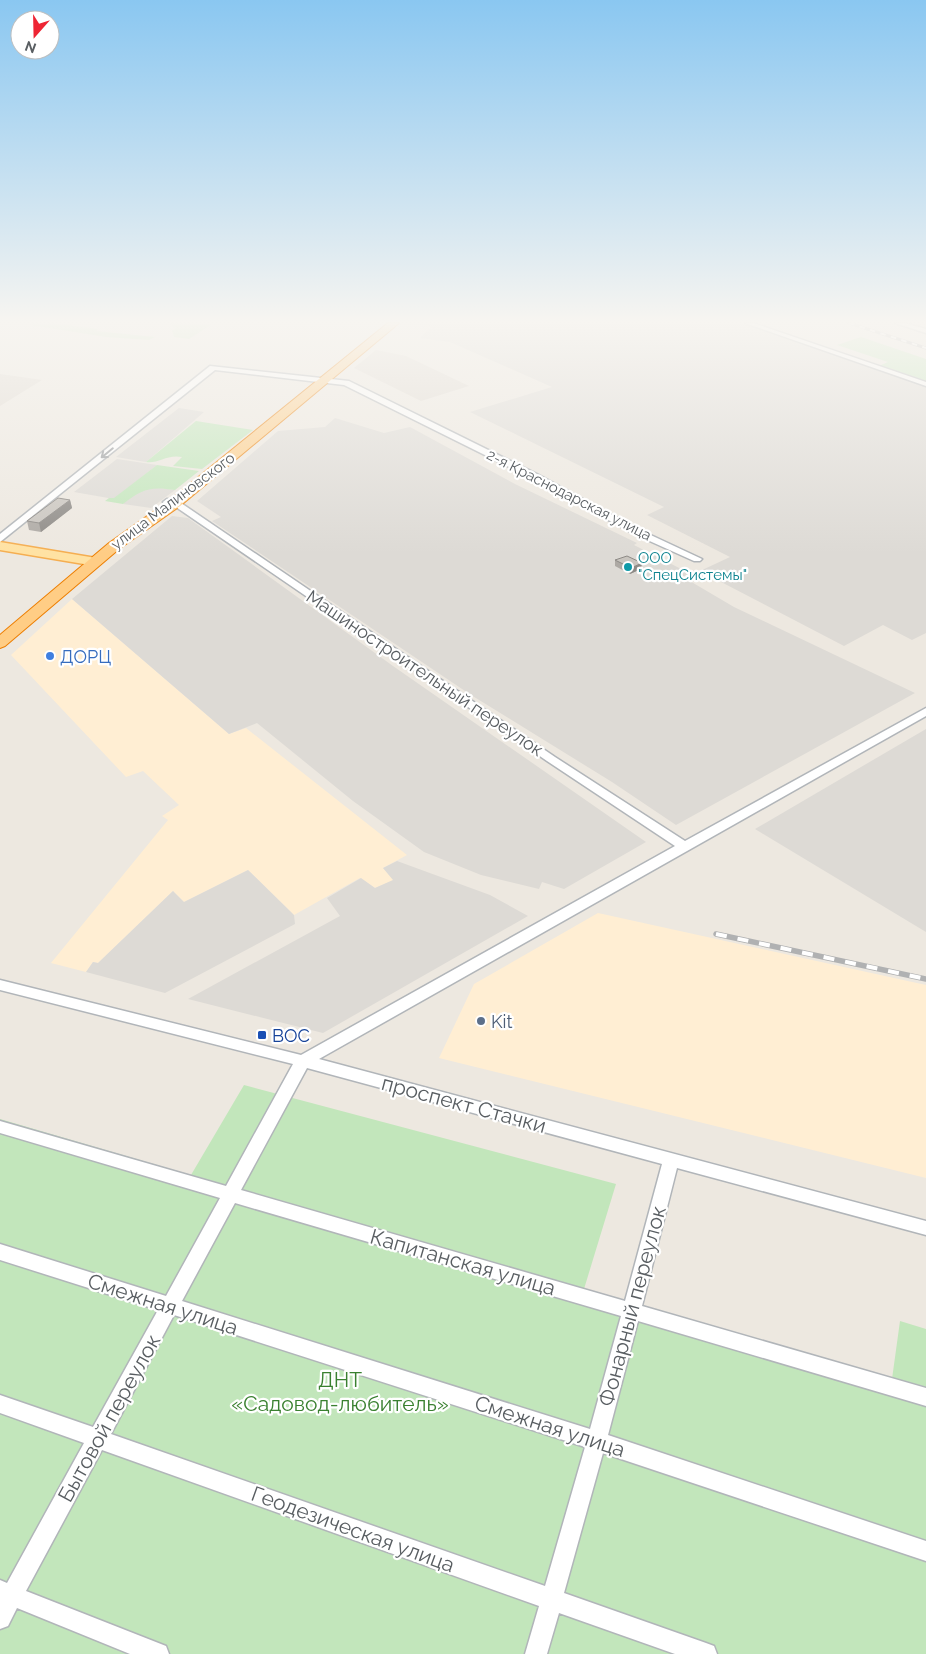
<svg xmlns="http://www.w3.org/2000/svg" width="926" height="1654" viewBox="0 0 926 1654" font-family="Raleway,sans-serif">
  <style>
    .commercial { fill: #ffeed3 }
    .industrial { fill: #dddad5 }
    .education { fill: #dfd9d1 }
    .green { fill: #c2e6bb }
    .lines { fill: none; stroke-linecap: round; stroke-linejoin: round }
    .minor-casing { stroke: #b1b5b9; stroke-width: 3 }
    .major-casing { stroke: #f5ae51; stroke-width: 3 }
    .highway-casing { stroke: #ed7e00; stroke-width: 2 }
    .minor { fill: #fff; fill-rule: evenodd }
    .major { fill: #ffe2a3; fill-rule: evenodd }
    .highway { fill: #ffcd85; fill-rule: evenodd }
    .rail-far1-casing { stroke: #b0b1b2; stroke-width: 3 }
    .rail-casing { stroke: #b0b1b2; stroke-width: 5.5 }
    .rail-far1 { stroke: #fff; stroke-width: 2; stroke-dasharray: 5.5; stroke-linecap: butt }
    .rail { stroke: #fff; stroke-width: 4; stroke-dasharray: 11; stroke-linecap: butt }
    .wall { fill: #ada9a4 }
    .shaded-wall { fill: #8d8a86 }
    .building { fill: #c9c5bf; stroke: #8d8a86 }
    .oneway { stroke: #9b9ea1 }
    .culture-dot { fill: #0f9aa8; stroke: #fff; stroke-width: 2 }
    .shop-dot { fill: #3f7fe0; stroke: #fff; stroke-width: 2 }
    .service-dot { fill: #5c6f8a; stroke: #fff; stroke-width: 2 }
    .transit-dot { fill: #1a4fb4; stroke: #fff; stroke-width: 2 }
    .labels { text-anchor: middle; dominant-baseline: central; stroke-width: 4.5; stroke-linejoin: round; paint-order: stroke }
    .far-street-label { font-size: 15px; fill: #595e62; stroke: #fff }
    .far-culture-label { font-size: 15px; fill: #0d838f; stroke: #fff; text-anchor: start }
    .shop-label { font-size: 18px; fill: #366cbe; stroke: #fff; text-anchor: start }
    .street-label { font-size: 18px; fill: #595e62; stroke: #fff }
    .service-label { font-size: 18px; fill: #4e5e75; stroke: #fff; text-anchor: start }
    .transit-label { font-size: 18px; fill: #164399; stroke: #fff; text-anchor: start }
    .near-street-label { font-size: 21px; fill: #595e62; stroke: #fff }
    .near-park-label { font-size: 21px; fill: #3a8130; stroke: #fff }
  </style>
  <rect width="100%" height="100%" fill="#ede8e0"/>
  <!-- commercial -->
  <g class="commercial">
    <polygon points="72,599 229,734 246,728 407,855 383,868 394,880 375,888 360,878 294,915 248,870 184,902 173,891 98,963 93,962 86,972 51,963 168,820 162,816 179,805 143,771 126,777 11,655"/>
    <polygon points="598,913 926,985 926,1178 439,1058 474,984"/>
  </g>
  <!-- industrial -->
  <g class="industrial">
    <polygon points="411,323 744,323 926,387 926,633 912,640 883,625 844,646 700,571 730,557 647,515 664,507 470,412 552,387 450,342 420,338 432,326 410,324"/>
    <polygon points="179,408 204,412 146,462 116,457"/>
    <polygon points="335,418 384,433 410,427 515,484 637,543 634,545 689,573 683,577 734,607 915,693 676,825 612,782 471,695 212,521 221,517 197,501 278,431 325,427"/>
    <polygon points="117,459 157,465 114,499 74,492"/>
    <polygon points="155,487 175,490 151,508 123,504 137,492"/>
    <polygon points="172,516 188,518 393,666 646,842 564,889 542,882 539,889 481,875 424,852 353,801 257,723 229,734 72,599"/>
    <polygon points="926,729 926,932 755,829"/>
    <polygon points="397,861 490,895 528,916 323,1033 188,999 340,916 327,898 361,878 375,888 393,880 383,868"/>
    <polygon points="248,870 294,915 295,924 165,993 86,972 93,962 98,963 173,891 184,902"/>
  </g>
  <!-- education -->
  <g class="education">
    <polygon points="376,350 406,356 469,386 421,401 354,368"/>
    <polygon points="0,374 42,380 0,406"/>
  </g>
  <!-- green -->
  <g class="green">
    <polygon points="34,323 47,325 50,323 98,329 96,331 155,337 149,340 106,337 31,325"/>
    <polygon points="170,323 212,324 189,339 174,337 172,330 175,329"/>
    <polygon points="861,337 926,359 926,382 879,366 888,362 837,345"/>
    <path d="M196 421 253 430 202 469 173 466 182 457C167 454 158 464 146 462Z"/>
    <path d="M157 465 199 471 175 490C150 486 142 489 123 504L105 501 109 498H114Z"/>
    <polygon points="244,1085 616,1184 584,1289 892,1379 900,1321 926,1329 926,1654 0,1654 0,1119 191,1175"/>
  </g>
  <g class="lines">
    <defs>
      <g id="minor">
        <polygon points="745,323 753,323 926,382 926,386"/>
        <polygon points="895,323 904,323 926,329 926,333"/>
        <polygon points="210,366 349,381 537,474 640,530 702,559 700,561 694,561 634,534 531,478 344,385 215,370 0,542 0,534"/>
        <path d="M167 499 178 501 555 757 685 841 926 708V716L319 1059 926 1221V1235L677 1168 642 1306 926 1388V1406L638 1321 608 1435 926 1541V1561L603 1453 564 1593 706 1643 714 1646 717 1654H675L559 1613 547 1654H525L539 1606 102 1450 26 1591 166 1646 169 1654H130L17 1608 8 1626 0 1629V1580L7 1583 84 1443 0 1413V1395L93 1427 158 1310 0 1260V1244L166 1296 220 1198 0 1133V1121L226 1186 293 1064 0 990V980L301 1055 675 846 547 761 173 505 164 504 163 502ZM307 1068 662 1164 625 1301 241 1190ZM235 1203 621 1316 590 1429 182 1301ZM174 1315 585 1447 545 1586 111 1434Z"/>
      </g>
      <polygon id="major" points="0,542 96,558 102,562 96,566 0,550"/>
      <polygon id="highway" points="388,323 399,323 180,506 119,549 5,646 0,648 0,635 109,543 170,500"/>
    </defs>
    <!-- minor casing -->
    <use href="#minor" class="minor-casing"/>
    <!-- major casing -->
    <use href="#major" class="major-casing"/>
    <!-- highway casing -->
    <use href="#highway" class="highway-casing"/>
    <!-- minor -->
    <use href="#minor" class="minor"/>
    <!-- major -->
    <use href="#major" class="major"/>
    <!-- highway -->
    <use href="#highway" class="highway"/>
    <defs>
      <polyline id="rail-far1" points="849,323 926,348"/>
      <polyline id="rail" points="716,934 926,979"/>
    </defs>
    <!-- rail-far1 casing -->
    <use href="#rail-far1" class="rail-far1-casing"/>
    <!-- rail casing -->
    <use href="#rail" class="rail-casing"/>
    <!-- rail-far1 -->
    <use href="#rail-far1" class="rail-far1"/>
    <!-- rail -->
    <use href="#rail" class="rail"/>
  </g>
  <!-- wall -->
  <g class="wall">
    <polygon points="70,500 72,508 41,532 29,530 27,521"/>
    <polygon points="615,560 641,569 630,574 615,566"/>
  </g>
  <!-- shaded-wall -->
  <g class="shaded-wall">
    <polygon points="70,500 72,508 41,532 39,523"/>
    <polygon points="642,563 641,569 630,574 631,568"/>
  </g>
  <!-- building -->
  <g class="building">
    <polygon points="58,498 70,500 39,523 27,521"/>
    <polygon points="627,556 642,563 631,568 615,560"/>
  </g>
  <!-- one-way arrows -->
  <defs><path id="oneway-shaft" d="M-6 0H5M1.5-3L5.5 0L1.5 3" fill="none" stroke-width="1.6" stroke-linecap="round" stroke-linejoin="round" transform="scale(1.25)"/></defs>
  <use class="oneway" href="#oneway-shaft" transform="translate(107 453) rotate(141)"/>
  <!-- sky -->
  <linearGradient id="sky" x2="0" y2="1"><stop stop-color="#8ac7f1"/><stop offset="0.58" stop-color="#f7f5f1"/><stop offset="1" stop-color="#f7f5f1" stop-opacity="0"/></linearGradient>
  <rect width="926" height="554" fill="url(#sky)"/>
  <!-- markers -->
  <circle class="culture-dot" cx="628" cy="567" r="5"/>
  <circle class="shop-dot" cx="50" cy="656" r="5"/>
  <circle class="service-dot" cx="481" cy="1021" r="5"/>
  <rect class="transit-dot" x="257" y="1030" width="10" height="10" rx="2.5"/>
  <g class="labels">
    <!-- far-street labels -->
    <g class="far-street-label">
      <text transform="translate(569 495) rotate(27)">2-я Краснодарская улица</text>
      <text transform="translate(173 501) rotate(-37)">улица Малиновского</text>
    </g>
    <!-- far-culture labels -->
    <g class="far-culture-label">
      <text x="638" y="558">ООО<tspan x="638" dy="17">"СпецСистемы"</tspan></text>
    </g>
    <!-- shop labels -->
    <g class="shop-label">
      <text x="60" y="656">ДОРЦ</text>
    </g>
    <!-- street labels -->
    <g class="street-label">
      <text transform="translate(425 673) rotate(34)">Машиностроительный переулок</text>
    </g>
    <!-- service labels -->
    <g class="service-label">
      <text x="491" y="1021">Kit</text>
    </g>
    <!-- transit labels -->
    <g class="transit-label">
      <text x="272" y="1035">ВОС</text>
    </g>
    <!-- near-street labels -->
    <g class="near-street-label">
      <text transform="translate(464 1104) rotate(15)">проспект Стачки</text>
      <text transform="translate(463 1262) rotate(16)">Капитанская улица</text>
      <text transform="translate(163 1304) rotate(18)">Смежная улица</text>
      <text transform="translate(632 1306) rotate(-75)">Фонарный переулок</text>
      <text transform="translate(109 1418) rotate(-61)">Бытовой переулок</text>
      <text transform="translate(550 1426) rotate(18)">Смежная улица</text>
      <text transform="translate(353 1529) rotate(20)">Геодезическая улица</text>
    </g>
    <!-- near-park labels -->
    <g class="near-park-label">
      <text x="340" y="1379">ДНТ<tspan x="340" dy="24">«Садовод-любитель»</tspan></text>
    </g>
  </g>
  <!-- north arrow -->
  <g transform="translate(35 35) rotate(200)"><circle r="24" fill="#ffffff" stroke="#bdbfc0"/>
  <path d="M0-4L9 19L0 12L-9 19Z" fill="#ee2534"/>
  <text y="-8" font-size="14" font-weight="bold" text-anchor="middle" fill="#595e62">N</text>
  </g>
</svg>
